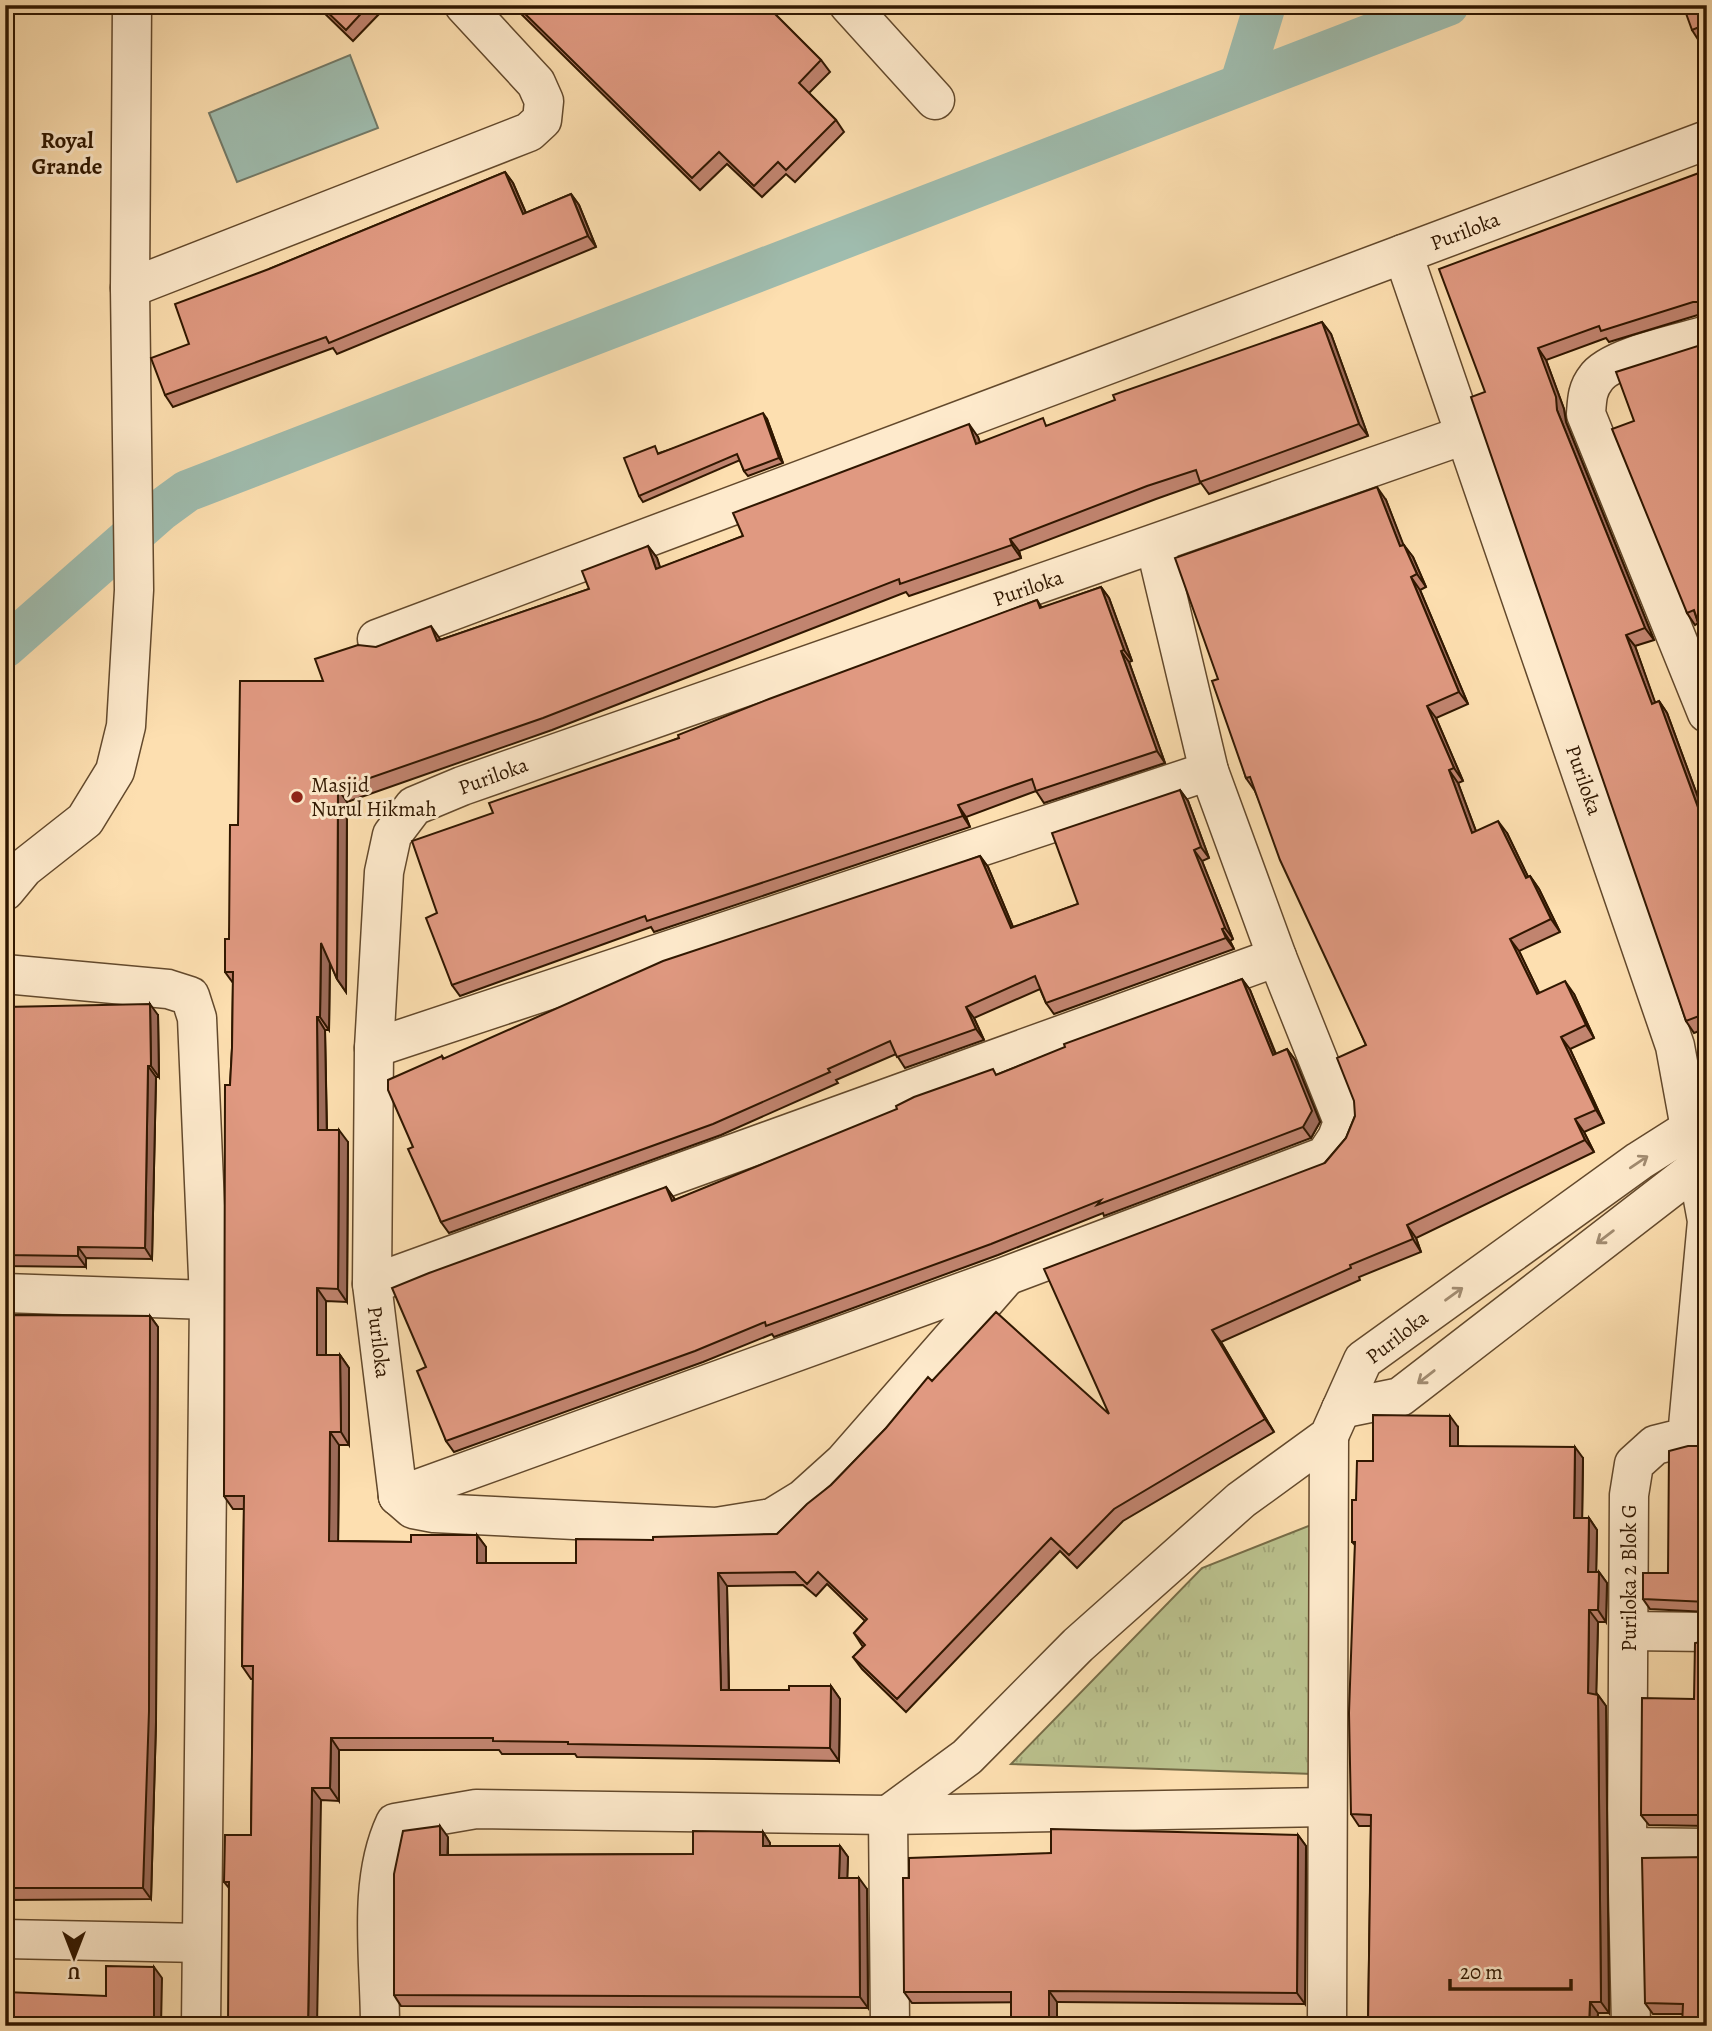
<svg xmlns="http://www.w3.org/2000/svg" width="1712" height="2031" viewBox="0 0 1712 2031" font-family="Alegreya,serif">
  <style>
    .park { fill: url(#park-tufts); stroke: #766c47; stroke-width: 2 }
    .water { fill: #9fbcae; stroke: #737a68; stroke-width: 2 }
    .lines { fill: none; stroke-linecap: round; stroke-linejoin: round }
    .canal { stroke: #9fbcae; stroke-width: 42 }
    .street-casing { stroke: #63492c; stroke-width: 41 }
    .street { stroke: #feeacc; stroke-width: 38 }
    .wall { fill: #c1846f; stroke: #301700; stroke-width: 2 }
    .shaded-wall { fill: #9d6b5a; stroke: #301700; stroke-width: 2 }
    .building { fill: #e09981; stroke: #301700; stroke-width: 2 }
    .oneway { stroke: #a18b70 }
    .poi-dot { fill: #8f2418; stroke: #feeacc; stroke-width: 2.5 }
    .labels { text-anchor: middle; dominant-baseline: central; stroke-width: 6; stroke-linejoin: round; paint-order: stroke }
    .street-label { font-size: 21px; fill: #301700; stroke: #feeacc }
    .poi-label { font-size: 21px; fill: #301700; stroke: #feeacc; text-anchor: start }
    .neighbourhood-label { font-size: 23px; font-weight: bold; fill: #301700; stroke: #feeacc }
  </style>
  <defs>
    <pattern id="park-tufts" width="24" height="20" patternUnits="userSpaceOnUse" patternTransform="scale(1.75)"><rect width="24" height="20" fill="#bbc28e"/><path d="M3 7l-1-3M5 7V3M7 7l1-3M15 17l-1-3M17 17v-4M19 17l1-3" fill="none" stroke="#a1a679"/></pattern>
  </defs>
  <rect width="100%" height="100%" fill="#fddfb0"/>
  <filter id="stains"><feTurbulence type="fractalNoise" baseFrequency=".00286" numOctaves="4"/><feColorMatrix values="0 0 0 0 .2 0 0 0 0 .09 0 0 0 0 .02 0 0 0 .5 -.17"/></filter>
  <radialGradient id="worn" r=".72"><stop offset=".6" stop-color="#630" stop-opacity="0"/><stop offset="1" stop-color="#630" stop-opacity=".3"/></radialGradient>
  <!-- park -->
  <polygon class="park" points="1339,1514 1342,1775 1011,1764 1202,1568"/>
  <!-- water -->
  <polygon class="water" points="350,55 378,128 237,182 209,113"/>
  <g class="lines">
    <!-- canal -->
    <g class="canal">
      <polyline points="1241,83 1265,5"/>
      <polyline points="5,647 161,510 187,491 1448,5"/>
    </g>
    <defs>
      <g id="street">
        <polyline points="849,5 935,100"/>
        <polyline points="130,288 529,132 542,120 544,101 536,83 464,5"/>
        <path d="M1707 335C1681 343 1610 357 1596 378 1587 389 1587 400 1586 414L1707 713"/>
        <polyline points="377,639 1403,254"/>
        <polyline points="5,891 24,868 85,820 115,771 126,726 134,590 130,288 132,5"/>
        <polyline points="5,974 168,989 190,996 197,1018 209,1300 201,2026"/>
        <polyline points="374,1048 1209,771"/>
        <polyline points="372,1284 1277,957"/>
        <polyline points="5,1293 209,1300"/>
        <polyline points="1341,1409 1400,1397 1699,1166"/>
        <polyline points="398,1496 372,1284 374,1048 384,872 392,835 414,806 462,786 1467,434"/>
        <polyline points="398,1496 1006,1276 1325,1156 1337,1138 1343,1122 1277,957 1209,771 1155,544"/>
        <polyline points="398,1496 413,1509 434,1513 716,1527 772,1518 803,1499 844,1462 1004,1279"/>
        <polyline points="1629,1631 1707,1632"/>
        <polyline points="1627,1847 1707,1848"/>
        <polyline points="5,1939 201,1943"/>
        <path d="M380 2026C380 1960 367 1883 395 1823L476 1809 888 1815 1327 1807"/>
        <polyline points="890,2026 888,1815 967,1757 1078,1645 1241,1500 1329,1436 1363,1360 1639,1161 1691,1128"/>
        <polyline points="1327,2026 1329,1436"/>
        <polyline points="1631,2026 1627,1847 1629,1495 1634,1464 1655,1445 1687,1437 1707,1221 1675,1046 1403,254 1707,140"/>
      </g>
    </defs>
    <!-- street casing -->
    <use href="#street" class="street-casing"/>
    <!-- street -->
    <use href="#street" class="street"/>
  </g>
  <!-- wall -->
  <g class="wall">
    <polygon points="316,5 375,5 380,13 353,41"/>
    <polygon points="512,5 766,5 821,60 830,72 809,93 836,120 844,132 795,182 786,174 762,197 727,164 700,190"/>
    <polygon points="1707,5 1707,38 1699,41 1692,30"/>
    <polygon points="1707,170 1707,314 1701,314 1609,342 1606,338 1546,360 1564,409 1566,422 1654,640 1635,646 1655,703 1659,701 1667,713 1707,822 1707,1028 1694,1033 1686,1021 1485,392"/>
    <polygon points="505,172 513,183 526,213 571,194 579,205 596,247 337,354 333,348 173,407 165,395 189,344 269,269"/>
    <polygon points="1322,322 1331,334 1368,436 1209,494 1201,483 1156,499 1019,551 1021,558 909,596 906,592 552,730 347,802 346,992 337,979 330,962 329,1030 325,1030 327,1130 348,1142 347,1302 326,1301 326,1355 340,1355 349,1368 349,1445 339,1445 338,1541 411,1542 477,1535 486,1547 486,1563 576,1563 653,1540 777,1534 831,1485 932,1381 1109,1414 1346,1138 1355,1116 1366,1045 1255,791 1246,778 1218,679 1386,500 1403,545 1413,557 1426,587 1420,590 1468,704 1436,718 1463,781 1458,783 1476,831 1507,833 1528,877 1530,876 1539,889 1560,932 1519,951 1539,993 1574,994 1594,1038 1570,1049 1604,1123 1584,1132 1594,1152 1416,1238 1421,1252 1359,1277 1360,1280 1221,1342 1274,1432 1123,1521 1077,1568 1060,1551 906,1712 862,1669 853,1657 863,1647 854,1633 865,1621 827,1584 816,1596 803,1585 727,1586 729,1690 789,1690 831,1686 840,1699 839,1761 577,1757 575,1754 502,1754 499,1750 339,1750 339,1801 321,1800 229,1888 224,1882 251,1835 253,1679 251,1679 242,1666 244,1509 233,1509 224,1496 230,1085 232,1048 233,983 225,972 229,939 238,825 323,681 376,647 440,640 589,589 648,546 657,558 660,568 743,536 978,437 980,443 1048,426"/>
    <polygon points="767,419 783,463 748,476 744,471 740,460 643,502 639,496 659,453"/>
    <polygon points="1634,421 1698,623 1695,625 1687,613"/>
    <polygon points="1101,587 1109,598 1132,661 1129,662 1165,763 1044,803 1036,791 966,817 970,827 654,932 651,927 460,996 452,985 437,913 493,813 679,738 1037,600 1042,608"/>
    <polygon points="1180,790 1188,801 1209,858 1202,861 1233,939 1230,941 1234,949 1054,1014 1046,1003 1040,989 974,1018 984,1040 905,1068 896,1054 836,1080 838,1083 721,1135 449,1233 441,1222 413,1147 442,1056 444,1059 980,856 988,867 1013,927 1078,904"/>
    <polygon points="1242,979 1250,990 1276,1054 1287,1049 1295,1060 1320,1122 1311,1138 1104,1216 1103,1213 998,1255 774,1337 772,1334 703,1362 454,1452 446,1441 426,1367 666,1187 675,1200"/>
    <polygon points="5,1007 158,1015 159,1077 156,1077 152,1259 86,1258 86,1267 5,1266"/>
    <polygon points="5,1315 150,1316 158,1327 156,1722 151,1899 5,1900"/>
    <polygon points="1458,1427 1458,1446 1583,1458 1582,1518 1589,1518 1597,1530 1596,1572 1599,1572 1607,1583 1606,1622 1598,1622 1596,1695 1598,1695 1606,1706 1609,2013 1598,2013 1597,2026 1368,2026 1371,1826 1359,1826 1351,1814 1355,1545 1352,1542 1356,1500 1373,1461"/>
    <polygon points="1707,1446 1707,1612 1650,1609 1643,1599 1668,1573"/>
    <polygon points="1707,1641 1707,1826 1649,1825 1641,1815 1694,1699"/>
    <polygon points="763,1832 770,1843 770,1846 840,1846 848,1857 847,1878 867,1889 868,2008 401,2006 394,1995 448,1837 448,1855 693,1854"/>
    <polygon points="1298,1835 1306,1846 1305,2004 1057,2002 912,2003 904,1992 909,1878 1051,1853"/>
    <polygon points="1707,1857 1683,2014 1653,2014 1645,2003"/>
  </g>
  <!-- shaded-wall -->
  <g class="shaded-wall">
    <polygon points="505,172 513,183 531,225 523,214"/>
    <polygon points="571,194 579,205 596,247 588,236"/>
    <polygon points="1322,322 1331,334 1368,436 1359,424"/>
    <polygon points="1538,348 1546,360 1564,409 1566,422 1654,640 1645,628 1557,410"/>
    <polygon points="763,413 767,419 783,463 779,458"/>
    <polygon points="969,424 978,437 985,457 976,444"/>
    <polygon points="1377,487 1386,500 1409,559 1400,546"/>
    <polygon points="1010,539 1019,551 1021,558 1012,545"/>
    <polygon points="1404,545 1413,557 1426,587 1417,574"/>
    <polygon points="648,546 657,558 665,582 656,569"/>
    <polygon points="1411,577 1420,590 1468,704 1459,692"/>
    <polygon points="1101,587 1109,598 1132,661 1124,650"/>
    <polygon points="431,626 440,639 446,654 437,641"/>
    <polygon points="1626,635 1635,646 1660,716 1652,704"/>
    <polygon points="1121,651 1129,662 1165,763 1157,751"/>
    <polygon points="1659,701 1667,713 1707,822 1707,832"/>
    <polygon points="1427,706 1436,718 1463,781 1454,768"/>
    <polygon points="1449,770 1458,783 1481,845 1472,833"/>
    <polygon points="338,789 347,802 346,992 337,979"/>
    <polygon points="1180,790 1188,801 1209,858 1201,847"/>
    <polygon points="958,805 966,817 970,827 963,816"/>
    <polygon points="1498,821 1507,833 1535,891 1526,878"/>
    <polygon points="1194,850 1202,861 1233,939 1225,928"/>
    <polygon points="980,856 988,867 1018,939 1011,928"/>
    <polygon points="1530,876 1539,889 1560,932 1551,919"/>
    <polygon points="1222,929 1230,941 1234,949 1226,938"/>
    <polygon points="1510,939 1519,951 1546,1007 1537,994"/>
    <polygon points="321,943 330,956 329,1030 320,1017"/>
    <polygon points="1242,979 1250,990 1280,1066 1273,1055"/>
    <polygon points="1565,981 1574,994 1594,1038 1586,1025"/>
    <polygon points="150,1004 158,1015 159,1077 151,1066"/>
    <polygon points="966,1007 974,1018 984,1040 976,1029"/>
    <polygon points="317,1017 325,1030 327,1142 318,1130"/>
    <polygon points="1561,1037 1570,1049 1604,1123 1596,1110"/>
    <polygon points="1287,1049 1295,1060 1320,1122 1311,1138 1303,1127"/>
    <polygon points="148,1066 156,1077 152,1259 145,1248"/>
    <polygon points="1575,1119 1584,1132 1594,1152 1585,1140"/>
    <polygon points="339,1130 348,1142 347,1302 338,1289"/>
    <polygon points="666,1187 674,1198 680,1212 672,1201"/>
    <polygon points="1407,1225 1416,1238 1421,1252 1413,1239"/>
    <polygon points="78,1247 86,1258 86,1267 78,1256"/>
    <polygon points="317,1288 326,1301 326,1367 317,1355"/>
    <polygon points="150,1316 158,1327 156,1722 151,1899 143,1888"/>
    <polygon points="1212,1330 1221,1342 1274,1432 1265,1419"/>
    <polygon points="340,1355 349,1368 349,1445 341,1432"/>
    <polygon points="1450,1416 1458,1427 1458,1457 1450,1446"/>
    <polygon points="330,1432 339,1445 338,1554 329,1541"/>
    <polygon points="1575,1447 1583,1458 1582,1530 1574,1518"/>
    <polygon points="1589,1518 1597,1530 1596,1583 1588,1572"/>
    <polygon points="477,1535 486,1547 486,1576 477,1563"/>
    <polygon points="1599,1572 1607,1583 1606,1622 1598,1610"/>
    <polygon points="718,1573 727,1586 729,1703 721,1690"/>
    <polygon points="1589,1610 1598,1622 1596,1705 1588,1693"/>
    <polygon points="831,1686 840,1699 839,1761 830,1748"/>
    <polygon points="1598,1695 1606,1706 1609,2013 1601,2002"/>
    <polygon points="331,1738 339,1750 339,1801 330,1788"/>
    <polygon points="312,1788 321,1800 317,2026 308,2026"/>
    <polygon points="440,1826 448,1837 447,1866 440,1855"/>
    <polygon points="763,1832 770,1843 770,1857 763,1846"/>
    <polygon points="1298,1835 1306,1846 1305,2004 1297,1993"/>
    <polygon points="840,1846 848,1857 847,1889 839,1878"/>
    <polygon points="859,1878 867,1889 868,2008 860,1997"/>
    <polygon points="154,1967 162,1978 161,2026 154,2026"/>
    <polygon points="1049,1991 1057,2002 1057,2026 1049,2026"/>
    <polygon points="1590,2002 1598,2013 1597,2026 1589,2026"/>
  </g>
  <!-- building -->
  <g class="building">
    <polygon points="320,5 369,5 346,30"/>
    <polygon points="516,5 766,5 821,60 799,83 836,120 786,170 778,162 754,186 719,152 692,178"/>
    <polygon points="1683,5 1707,5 1707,24 1692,30"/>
    <polygon points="1707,170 1707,303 1705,302 1693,302 1601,331 1599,326 1538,348 1556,397 1557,410 1645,628 1626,635 1652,704 1659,701 1707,832 1707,1013 1686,1021 1471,397 1485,392 1439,269"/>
    <polygon points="505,172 523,214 571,194 588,236 329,343 326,337 165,395 151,358 189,344 175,304 269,269"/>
    <polygon points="1322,322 1359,424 1200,482 1196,470 1147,486 1010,539 1012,545 900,584 899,579 543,718 338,789 337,979 321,943 320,1017 317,1017 318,1130 339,1130 338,1289 317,1288 317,1355 340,1355 341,1432 330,1432 329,1541 411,1542 411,1535 477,1535 477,1563 576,1563 576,1539 653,1540 653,1537 777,1534 807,1504 831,1485 886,1428 928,1377 932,1381 996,1312 1109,1414 1044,1269 1325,1163 1346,1138 1355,1116 1354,1101 1337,1058 1366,1045 1280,860 1250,777 1246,778 1212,681 1218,679 1175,558 1377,487 1400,546 1404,545 1417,574 1411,577 1459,692 1427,706 1454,768 1449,770 1472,833 1498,821 1526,878 1530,876 1551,919 1510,939 1537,994 1565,981 1586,1025 1561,1037 1596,1110 1575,1119 1585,1140 1407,1225 1413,1239 1350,1265 1351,1268 1212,1330 1265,1419 1114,1509 1069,1555 1051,1538 897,1699 853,1657 865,1645 854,1633 867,1619 818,1572 807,1584 795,1572 718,1573 721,1690 789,1690 789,1686 831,1686 830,1748 568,1744 568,1742 493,1741 493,1738 331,1738 330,1788 312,1788 308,2026 228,2026 229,1882 224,1882 225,1835 251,1835 253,1666 242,1666 244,1496 224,1496 225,1085 230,1085 232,1048 233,972 225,972 225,939 229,939 230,825 238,825 240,681 323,681 315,659 358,645 376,647 431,626 437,641 589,589 582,571 648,546 656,569 743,536 733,513 969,424 976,444 1043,418 1046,426 1115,400 1113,395"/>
    <polygon points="1707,343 1707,647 1694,610 1687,613 1612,429 1634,421 1616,372"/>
    <polygon points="763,413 779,458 744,471 737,454 639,496 624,458 655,446 658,454"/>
    <polygon points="1101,587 1124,650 1121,651 1157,751 1036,791 1032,779 958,805 963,816 647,921 645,916 452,985 426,918 437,913 412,841 493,813 489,803 679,738 678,735 769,699 1037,600 1040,608"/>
    <polygon points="1180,790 1201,847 1194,850 1225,928 1222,929 1226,938 1046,1003 1035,976 966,1007 976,1029 897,1057 890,1041 828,1069 830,1072 713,1124 441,1222 408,1149 413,1147 388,1090 388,1080 442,1056 443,1059 663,961 980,856 1011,928 1078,904 1052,833"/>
    <polygon points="1242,979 1273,1055 1287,1049 1312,1111 1303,1127 1097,1205 1101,1200 991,1244 766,1326 765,1322 695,1351 446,1441 417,1371 426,1367 392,1288 429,1273 666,1187 672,1201 897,1109 896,1106 914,1097 993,1069 996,1075 1065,1047 1064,1044"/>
    <polygon points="150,1004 151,1066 148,1066 145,1248 78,1247 78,1256 5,1255 5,1007"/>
    <polygon points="5,1315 150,1316 149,1711 143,1888 5,1888"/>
    <polygon points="1373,1415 1450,1416 1450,1446 1575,1447 1574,1518 1589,1518 1588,1572 1599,1572 1598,1610 1589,1610 1588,1693 1598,1695 1601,2002 1590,2002 1589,2026 1368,2026 1371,1815 1351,1814 1349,1713 1355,1542 1352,1542 1352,1500 1356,1500 1357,1461 1373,1461"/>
    <polygon points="1688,1446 1707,1446 1707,1602 1643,1599 1643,1573 1668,1573 1669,1451"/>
    <polygon points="1707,1641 1707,1817 1700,1815 1641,1815 1642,1698 1694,1699 1695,1643"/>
    <polygon points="440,1826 440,1855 693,1854 693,1831 763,1832 763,1846 840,1846 839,1878 859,1878 860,1997 394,1995 394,1874 403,1831"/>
    <polygon points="1051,1829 1298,1835 1297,1993 1049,1991 1049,2026 1011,2026 1011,1992 904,1992 903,1878 909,1878 909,1858 1051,1853"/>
    <polygon points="1707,1857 1707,2026 1682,2026 1683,2004 1645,2003 1642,1858"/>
    <polygon points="106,1966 154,1967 154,2026 5,2026 5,1992 106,1996"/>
  </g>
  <!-- one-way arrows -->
  <defs><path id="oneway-shaft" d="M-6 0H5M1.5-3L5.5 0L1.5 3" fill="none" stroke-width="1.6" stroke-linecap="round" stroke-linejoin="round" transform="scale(1.75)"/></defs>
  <g class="oneway">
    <use href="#oneway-shaft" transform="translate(1639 1162) rotate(-34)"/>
    <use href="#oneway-shaft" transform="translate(1605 1237) rotate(143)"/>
    <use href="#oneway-shaft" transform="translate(1454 1294) rotate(-36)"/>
    <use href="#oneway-shaft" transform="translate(1426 1377) rotate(142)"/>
  </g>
  <!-- markers -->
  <circle class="poi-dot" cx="297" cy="797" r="7"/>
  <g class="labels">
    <!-- street labels -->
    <g class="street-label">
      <text transform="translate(1465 231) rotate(-21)">Puriloka</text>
      <text transform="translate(1028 588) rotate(-19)">Puriloka</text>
      <text transform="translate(493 776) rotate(-20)">Puriloka</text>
      <text transform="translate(1584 780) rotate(71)">Puriloka</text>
      <text transform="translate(1397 1337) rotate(-38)">Puriloka</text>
      <text transform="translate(379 1342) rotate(83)">Puriloka</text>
      <text transform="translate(1629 1578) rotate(-90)">Puriloka 2 Blok G</text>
    </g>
    <!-- poi labels -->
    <g class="poi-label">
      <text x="311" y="785">Masjid<tspan x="311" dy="24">Nurul Hikmah</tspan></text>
    </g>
    <!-- neighbourhood labels -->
    <g class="neighbourhood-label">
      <text x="67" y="140">Royal<tspan x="67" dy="26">Grande</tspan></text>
    </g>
  </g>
  <!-- margin -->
  <rect width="1712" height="2031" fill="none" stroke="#fddfb0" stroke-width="28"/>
  <rect x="7" y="7" width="1698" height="2017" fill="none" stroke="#301700" stroke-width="3.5"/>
  <rect x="14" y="14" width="1684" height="2003" fill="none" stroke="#301700" stroke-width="2"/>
  <!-- north arrow -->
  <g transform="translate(74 1957) rotate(180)" stroke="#feeacc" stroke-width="5" paint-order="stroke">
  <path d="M0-5L12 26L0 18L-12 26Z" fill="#301700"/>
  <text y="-10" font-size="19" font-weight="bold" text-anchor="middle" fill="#301700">U</text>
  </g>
  <!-- scale -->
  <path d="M1450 1979v10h121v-10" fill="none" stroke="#301700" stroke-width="3.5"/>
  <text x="1460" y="1979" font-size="21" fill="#301700" stroke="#feeacc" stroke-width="5" paint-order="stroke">20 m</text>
  <rect width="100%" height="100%" filter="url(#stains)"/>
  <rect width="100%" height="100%" fill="url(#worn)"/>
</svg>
